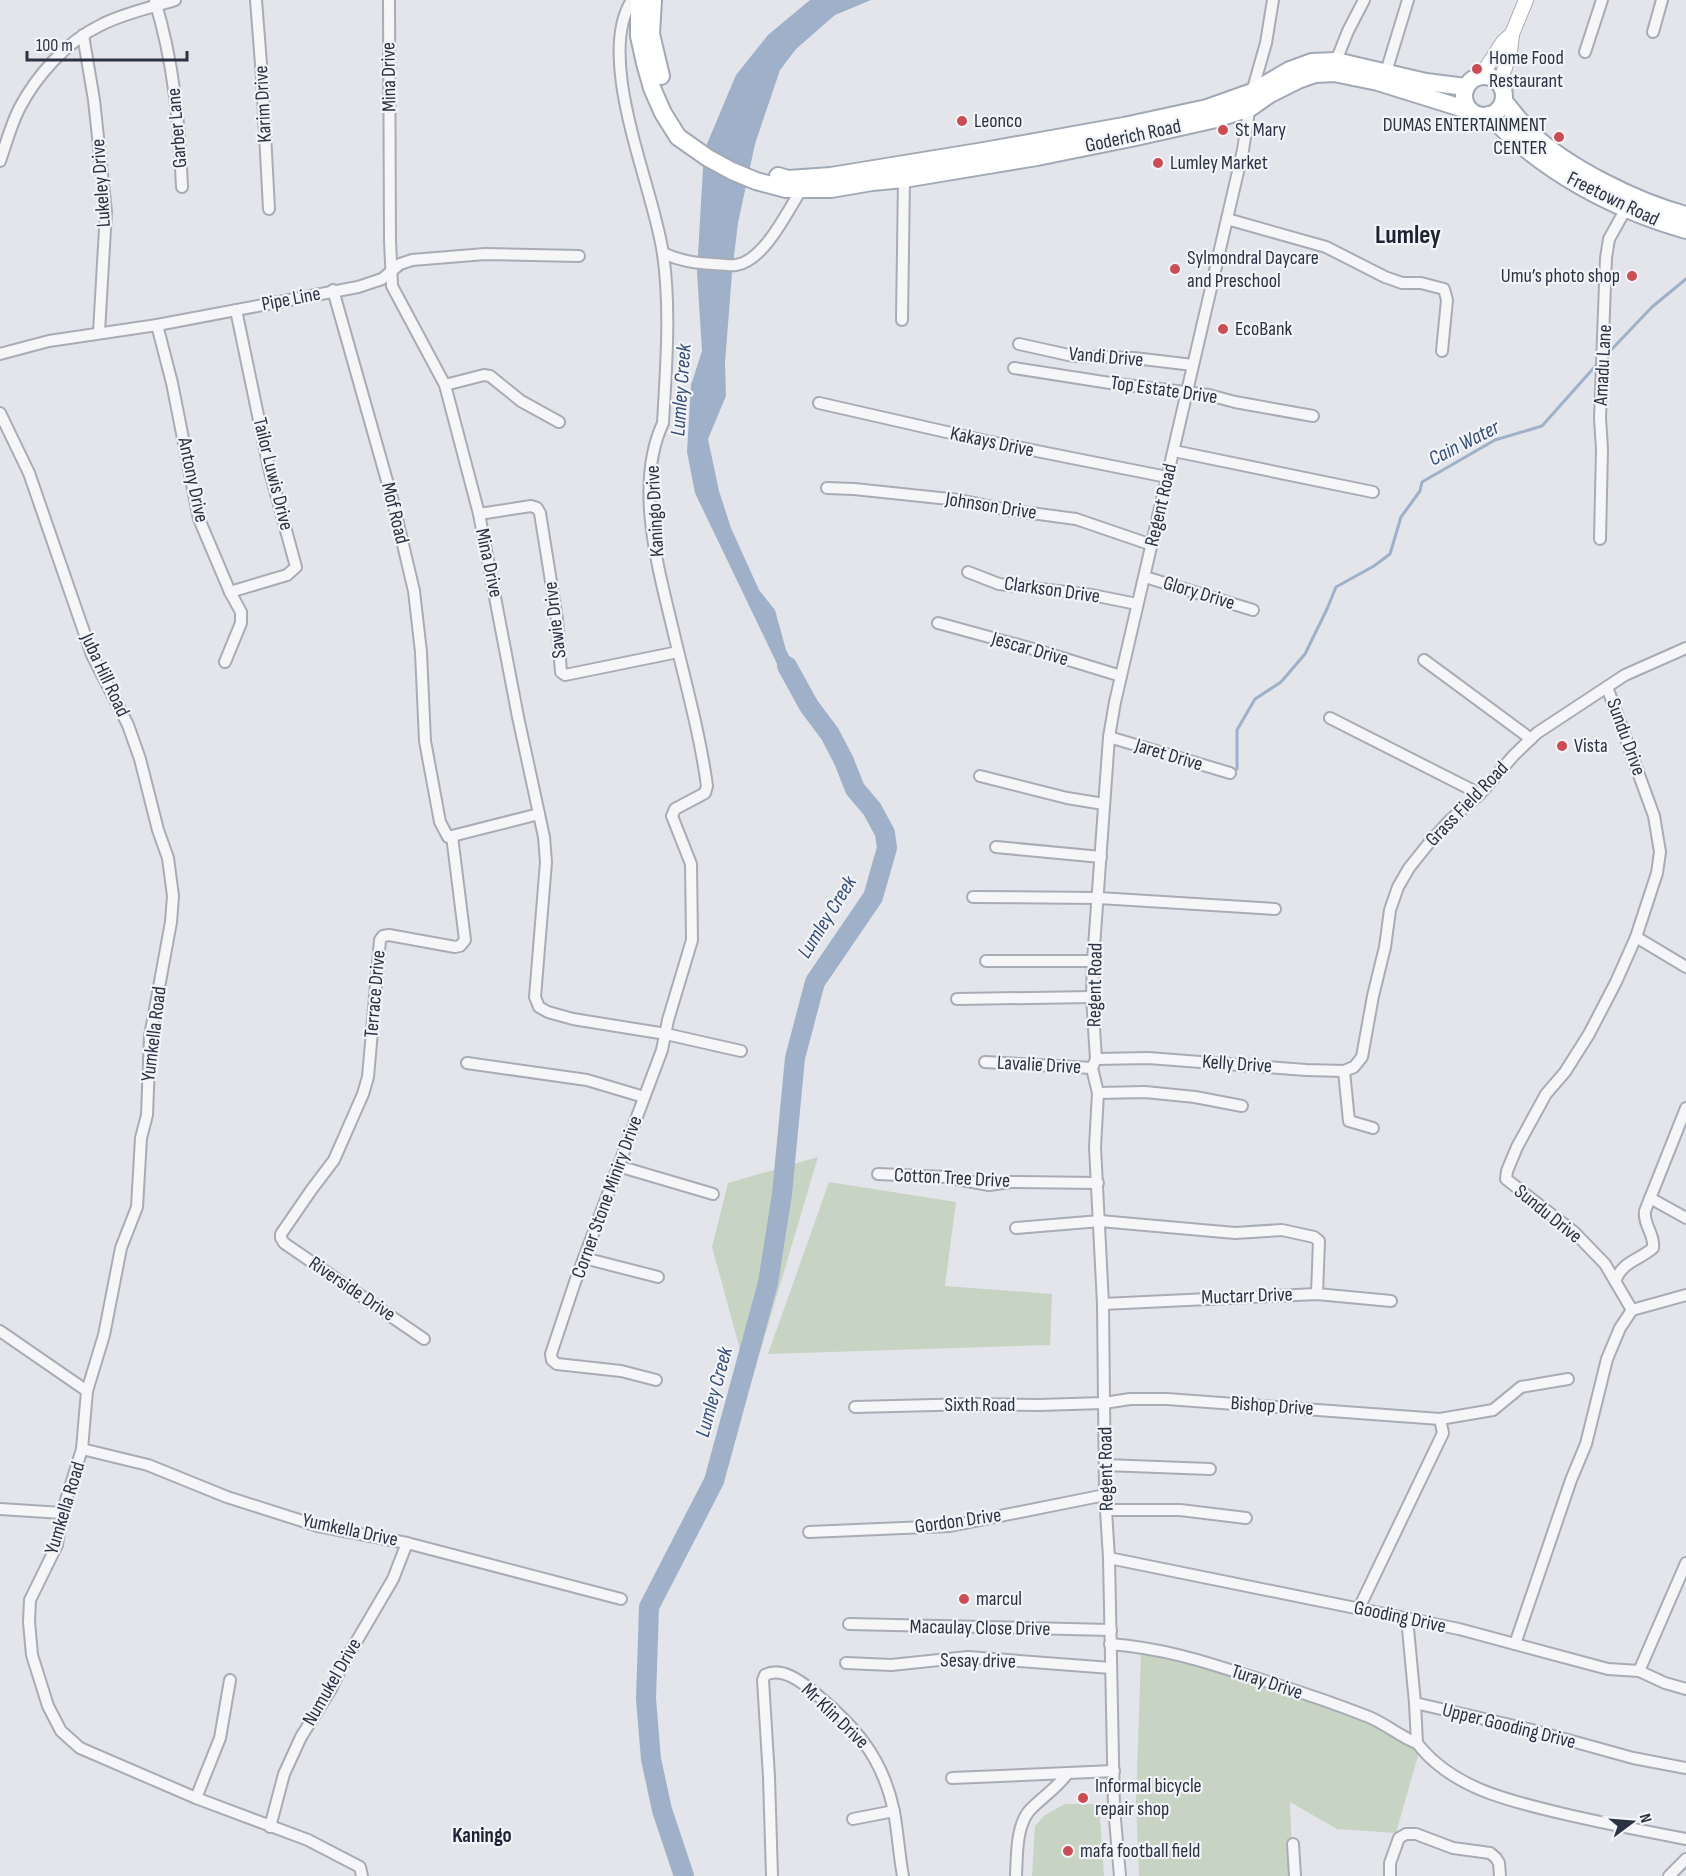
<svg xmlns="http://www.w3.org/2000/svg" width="1686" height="1876" viewBox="0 0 1686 1876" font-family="'Sofia Sans Condensed',sans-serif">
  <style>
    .green { fill: #c7d4c4 }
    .water { fill: #9fb0c9 }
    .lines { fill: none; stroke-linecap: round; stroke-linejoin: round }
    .stream { stroke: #9fb0c9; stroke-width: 3 }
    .river { stroke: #9fb0c9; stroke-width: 20 }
    .street-casing { stroke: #a8acb5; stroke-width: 14 }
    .secondary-casing { stroke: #a8acb5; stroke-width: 16 }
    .primary-casing { stroke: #a2a9b6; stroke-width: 20 }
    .street { stroke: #f6f6f9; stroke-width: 10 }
    .secondary { stroke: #fff; stroke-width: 14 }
    .primary { stroke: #fff; stroke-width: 16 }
    .poi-dot { fill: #ca4d56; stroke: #f3f4f8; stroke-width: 2 }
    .labels { text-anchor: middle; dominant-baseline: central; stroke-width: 4.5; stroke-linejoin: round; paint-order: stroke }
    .poi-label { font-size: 20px; fill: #2b3242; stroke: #f3f4f8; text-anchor: start }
    .street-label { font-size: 20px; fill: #2b3242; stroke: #f3f4f8 }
    .water-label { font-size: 21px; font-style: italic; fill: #364d75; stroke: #f3f4f8 }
    .neighbourhood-label { font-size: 21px; font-weight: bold; fill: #1d2333; stroke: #f3f4f8 }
    .district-label { font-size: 26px; font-weight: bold; fill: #1d2333; stroke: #f3f4f8 }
  </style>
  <rect width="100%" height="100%" fill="#e3e5eb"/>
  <!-- green -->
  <g class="green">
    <polygon points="818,1157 750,1386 712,1247 728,1183"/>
    <polygon points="829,1182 956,1202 945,1286 1052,1294 1050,1345 768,1354"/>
    <polygon points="1141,1652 1238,1676 1367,1719 1420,1749 1396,1833 1337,1829 1290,1802 1293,1876 1139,1876 1136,1802"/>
    <polygon points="1065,1804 1099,1804 1104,1876 1032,1876 1035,1826 1045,1815"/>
  </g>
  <!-- water -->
  <polygon class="water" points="810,0 871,0 835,15 796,49 780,70 755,144 738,223 732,273 725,363 726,396 708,439 719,491 731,528 759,590 775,610 786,650 805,686 791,693 695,493 687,452 691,385 702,351 697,272 704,151 736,75 768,35"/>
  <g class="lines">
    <!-- stream -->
    <g class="stream">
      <polyline points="1612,349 1652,307 1686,279"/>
      <polyline points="1237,769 1237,730 1255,699 1281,682 1305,654 1327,609 1336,587 1374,566 1390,554 1401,517 1420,491 1422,482 1495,440 1542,426 1599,362"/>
    </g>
    <!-- river -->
    <polyline class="river" points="684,1876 662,1810 651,1759 646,1699 649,1607 714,1481 768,1283 782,1194 795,1058 815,982 873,897 887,848 885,833 872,809 855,789 844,761 830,734 809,706 787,666"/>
    <defs>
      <g id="street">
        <polyline points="256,0 262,77 269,209"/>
        <polyline points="389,0 390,240 392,286 445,385 479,514 518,717 544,837 546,862 535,997 539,1007 548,1012 573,1019 666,1034 741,1051"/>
        <path d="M632 0C594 59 654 188 663 254 671 309 666 368 663 423 634 485 658 567 673 630 685 681 700 734 707 786L705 793 675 809 672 816 691 864 692 940 668 1020 662 1050 575 1282 551 1354 552 1360 557 1364 621 1371 656 1380"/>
        <path d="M155 1C174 63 179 122 182 187"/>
        <polyline points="1653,32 1662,0"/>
        <polyline points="83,35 94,100 106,212 99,332"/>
        <polyline points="1585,52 1602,0"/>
        <polyline points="1336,61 1348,31 1364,0"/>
        <polyline points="1386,72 1408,0"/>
        <path d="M0 161C6 144 11 125 19 109 36 76 67 41 101 25 124 13 151 8 175 0"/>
        <polyline points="1227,219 1326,247 1385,277 1402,283 1421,283 1444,289 1447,300 1442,351"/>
        <path d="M663 253C680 261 695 263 713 264 720 264 729 266 736 265 764 261 787 212 801 190"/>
        <polyline points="333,290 393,502 414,591 421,652 425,741 440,822 448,837 452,836"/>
        <polyline points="902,320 904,179"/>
        <polyline points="157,325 172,383 199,519 230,592 241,612 241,623 225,662"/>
        <polyline points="1019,344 1073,356 1134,358 1193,365"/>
        <polyline points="0,354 49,341 157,325 358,287 382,279 400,264 412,260 485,254 579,256"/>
        <polyline points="1014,368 1110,383 1209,395 1235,402 1313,416"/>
        <polyline points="445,385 484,375 490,376 521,401 559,422"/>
        <polyline points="819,403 986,441 1167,477"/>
        <polyline points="0,413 29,473 92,655 128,725 140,759 158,830 168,858 173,896 171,922 150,1036 147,1115 141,1138 137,1207 121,1248 104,1335 87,1391 82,1449 62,1513 57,1545 30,1600 29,1622 32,1655 48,1706 61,1731 80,1748 196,1798 308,1840 360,1867 362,1876"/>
        <polyline points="1174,451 1373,492"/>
        <polyline points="827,488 854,489 959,500 1008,510 1076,519 1152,545"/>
        <polyline points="479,514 531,506 537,508 540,513 557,619 561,672 565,675 678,652"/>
        <polyline points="1600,539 1602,449 1600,418 1606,258 1609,239 1628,205"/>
        <polyline points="968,572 999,584 1092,595 1137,604"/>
        <polyline points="1145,577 1253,610"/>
        <polyline points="230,592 287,575 296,567 269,468 236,310"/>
        <polyline points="938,623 1033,649 1121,676"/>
        <polyline points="1424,660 1531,739"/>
        <polyline points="1330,718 1480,794"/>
        <polyline points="1109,737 1230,773"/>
        <polyline points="980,776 1067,798 1104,804"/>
        <polyline points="996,847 1101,857"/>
        <polyline points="973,897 1099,898 1275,909"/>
        <polyline points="1636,937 1686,967"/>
        <polyline points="986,961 1093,961"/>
        <polyline points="957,999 1092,997"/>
        <polyline points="1096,1059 1148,1058 1306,1070 1344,1071 1354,1067 1362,1057 1373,996 1385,947 1390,910 1398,887 1409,868 1429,843 1450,820 1480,794 1514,755 1537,733 1625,675 1686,648"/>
        <polyline points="985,1062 1092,1068"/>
        <polyline points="467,1063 587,1080 644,1097"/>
        <polyline points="1344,1071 1349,1121 1373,1128"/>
        <polyline points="1098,1093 1145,1092 1195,1097 1242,1106"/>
        <polyline points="618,1166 713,1194"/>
        <polyline points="878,1174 945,1177 989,1185 1010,1182 1098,1183"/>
        <polyline points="1650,1198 1686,1218"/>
        <polyline points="1016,1228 1100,1221 1235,1233 1282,1230 1314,1237 1319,1241 1317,1294"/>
        <polyline points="584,1258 658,1277"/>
        <path d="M1615 1281C1624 1260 1638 1261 1653 1248 1655 1234 1643 1225 1645 1211L1686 1108"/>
        <polyline points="1103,1304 1317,1294 1391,1301"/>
        <polyline points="1632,1310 1686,1295"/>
        <polyline points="0,1331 87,1391"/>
        <polyline points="424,1339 284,1243 281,1238 281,1234 312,1189 334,1160 363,1094 368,1077 380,940 383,936 389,935 455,947 460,946 465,940 452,836 539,814"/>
        <polyline points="855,1407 974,1404 1039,1405 1104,1403 1130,1399 1167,1399 1440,1419 1493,1410 1521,1387 1568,1379"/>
        <polyline points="82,1449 148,1465 227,1497 318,1526 407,1543 621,1599"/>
        <polyline points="1105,1465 1210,1469"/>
        <polyline points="0,1509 62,1513"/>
        <polyline points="1106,1510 1180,1510 1246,1518"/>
        <polyline points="809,1532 950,1526 1105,1495"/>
        <polyline points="1109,1558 1459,1629 1608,1669 1639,1671 1665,1683 1686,1689"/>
        <polyline points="1359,1608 1443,1433 1440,1419"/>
        <polyline points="1407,1618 1415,1703 1532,1730 1633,1758 1686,1768"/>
        <polyline points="849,1624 1111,1630"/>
        <path d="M1110 1644C1162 1648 1203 1661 1252 1677 1292 1689 1331 1702 1369 1717 1386 1724 1402 1738 1417 1743"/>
        <polyline points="1515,1644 1571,1480 1586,1444 1607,1359 1620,1328 1632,1310 1605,1264 1574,1232 1506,1179 1507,1171 1517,1147 1546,1094 1565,1072 1589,1034 1616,982 1636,937 1657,873 1660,852 1654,816 1607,687"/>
        <polyline points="846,1663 891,1665 968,1657 1111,1668"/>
        <polyline points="1639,1671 1686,1563"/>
        <path d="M1415 1703 1417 1743 1421 1748C1456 1789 1510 1801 1560 1813 1602 1823 1644 1831 1686 1839"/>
        <polyline points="952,1778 1114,1771"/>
        <polyline points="196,1798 220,1738 230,1680"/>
        <polyline points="853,1819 894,1811"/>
        <polyline points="270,1827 284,1774 301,1737 331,1689 342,1666 393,1579 407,1543"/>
        <polyline points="1293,1844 1295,1876"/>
        <path d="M772 1876 769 1777 763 1680 765 1675C780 1667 798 1679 810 1689 853 1724 883 1756 894 1812 898 1833 899 1855 903 1876"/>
        <path d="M1016 1876C1017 1856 1016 1827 1029 1811 1041 1798 1056 1789 1067 1774"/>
        <polyline points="1120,1876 1114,1808 1109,1558 1105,1495 1103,1304 1095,1147 1098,1093 1092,1068 1096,1059 1092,997 1093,961 1109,737 1115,702 1243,150 1252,92 1266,43 1273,0"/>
        <polyline points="1390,1876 1390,1863 1399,1838 1406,1834 1416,1834 1453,1848 1490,1853 1496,1858 1499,1863 1500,1876"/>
        <polyline points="1669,1876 1686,1859"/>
      </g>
      <g id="secondary">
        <polyline points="1481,76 1503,42 1512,34"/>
        <polyline points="1500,83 1510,52 1512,34 1526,0"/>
      </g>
      <g id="primary">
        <polyline points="639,0 639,36 645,63 652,88 663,113 678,137 708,158 732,171 756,181 786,189 831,189 872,182 904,179 1037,157 1136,137 1216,119 1250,108 1270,94 1298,80 1315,74 1334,73 1378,82 1468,110"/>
        <polyline points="653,0 651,34 661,76"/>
        <circle cx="1484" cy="96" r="20"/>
        <path d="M1504 101C1513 112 1521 123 1531 133 1568 168 1637 202 1686 215"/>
        <path d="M1489 115C1542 171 1612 209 1686 230"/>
        <polyline points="778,176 788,179 831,176 984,151 1124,126 1207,108 1252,92 1290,70 1312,62 1336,61 1426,82 1466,87"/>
      </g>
    </defs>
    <!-- street casing -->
    <use href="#street" class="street-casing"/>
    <!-- secondary casing -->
    <use href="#secondary" class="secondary-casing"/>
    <!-- primary casing -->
    <use href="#primary" class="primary-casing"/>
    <!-- street -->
    <use href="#street" class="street"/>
    <!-- secondary -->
    <use href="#secondary" class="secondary"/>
    <!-- primary -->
    <use href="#primary" class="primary"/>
  </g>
  <!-- markers -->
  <g class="poi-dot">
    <circle cx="1477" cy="69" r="6"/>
    <circle cx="962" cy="121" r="6"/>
    <circle cx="1223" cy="130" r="6"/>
    <circle cx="1559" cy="137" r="6"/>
    <circle cx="1158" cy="163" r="6"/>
    <circle cx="1175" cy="269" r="6"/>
    <circle cx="1632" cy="276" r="6"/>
    <circle cx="1223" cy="329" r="6"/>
    <circle cx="1562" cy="746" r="6"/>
    <circle cx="964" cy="1599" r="6"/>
    <circle cx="1083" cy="1798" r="6"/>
    <circle cx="1068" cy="1851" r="6"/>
  </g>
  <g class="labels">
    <!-- poi labels -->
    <g class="poi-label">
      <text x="1489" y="58">Home Food<tspan x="1489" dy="23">Restaurant</tspan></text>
      <text x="974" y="121">Leonco</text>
      <text x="1547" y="125" text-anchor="end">DUMAS ENTERTAINMENT<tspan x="1547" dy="23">CENTER</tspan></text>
      <text x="1235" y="130">St Mary</text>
      <text x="1170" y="163">Lumley Market</text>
      <text x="1187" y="258">Sylmondral Daycare<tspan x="1187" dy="23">and Preschool</tspan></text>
      <text x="1620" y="276" text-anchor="end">Umu’s photo shop</text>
      <text x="1235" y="329">EcoBank</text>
      <text x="1574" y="746">Vista</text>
      <text x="976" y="1599">marcul</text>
      <text x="1095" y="1786">Informal bicycle<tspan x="1095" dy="23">repair shop</tspan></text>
      <text x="1080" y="1851">mafa football field</text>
    </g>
    <!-- street labels -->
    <g class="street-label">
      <text transform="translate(389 77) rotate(-91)">Mina Drive</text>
      <text transform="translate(263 104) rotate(-93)">Karim Drive</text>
      <text transform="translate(177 128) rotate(-95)">Garber Lane</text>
      <text transform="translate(1133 136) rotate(-12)">Goderich Road</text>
      <text transform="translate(101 183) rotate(-94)">Lukeley Drive</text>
      <text transform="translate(1613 199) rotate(26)">Freetown Road</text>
      <text transform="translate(291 299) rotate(-11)">Pipe Line</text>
      <text transform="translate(1106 357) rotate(5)">Vandi Drive</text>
      <text transform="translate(1603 365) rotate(-87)">Amadu Lane</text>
      <text transform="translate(1164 390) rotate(8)">Top Estate Drive</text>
      <text transform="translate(992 442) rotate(12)">Kakays Drive</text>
      <text transform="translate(273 474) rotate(76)">Tailor Luwis Drive</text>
      <text transform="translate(193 480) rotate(78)">Antony Drive</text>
      <text transform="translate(1161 505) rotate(-77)">Regent Road</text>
      <text transform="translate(991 506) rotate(9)">Johnson Drive</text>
      <text transform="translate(655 511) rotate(-93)">Kaningo Drive</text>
      <text transform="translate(395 513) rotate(76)">Mof Road</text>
      <text transform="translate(489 563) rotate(78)">Mina Drive</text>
      <text transform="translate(1052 590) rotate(8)">Clarkson Drive</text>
      <text transform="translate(1199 593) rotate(17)">Glory Drive</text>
      <text transform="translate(555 620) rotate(-97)">Sawie Drive</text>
      <text transform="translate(1030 649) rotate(16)">Jescar Drive</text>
      <text transform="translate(105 675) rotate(65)">Juba Hill Road</text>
      <text transform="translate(1626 737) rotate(70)">Sundu Drive</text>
      <text transform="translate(1169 755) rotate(17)">Jaret Drive</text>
      <text transform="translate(1467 804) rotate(-46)">Grass Field Road</text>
      <text transform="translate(1095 985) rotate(-89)">Regent Road</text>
      <text transform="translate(375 994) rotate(-85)">Terrace Drive</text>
      <text transform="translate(154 1034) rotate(-83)">Yumkella Road</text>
      <text transform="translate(1237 1064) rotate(4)">Kelly Drive</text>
      <text transform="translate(1039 1065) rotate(3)">Lavalie Drive</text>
      <text transform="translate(952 1178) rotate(3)">Cotton Tree Drive</text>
      <text transform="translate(607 1197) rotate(-70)">Corner Stone Miniry Drive</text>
      <text transform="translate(1548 1214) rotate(39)">Sundu Drive</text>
      <text transform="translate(352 1289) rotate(34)">Riverside Drive</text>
      <text transform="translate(1247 1296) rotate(-2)">Muctarr Drive</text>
      <text x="980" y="1405">Sixth Road</text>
      <text transform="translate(1272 1406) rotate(4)">Bishop Drive</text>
      <text transform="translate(1106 1469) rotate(-91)">Regent Road</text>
      <text transform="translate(65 1508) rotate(-73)">Yumkella Road</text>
      <text transform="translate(958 1521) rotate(-8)">Gordon Drive</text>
      <text transform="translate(350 1530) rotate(12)">Yumkella Drive</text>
      <text transform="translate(1400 1617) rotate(12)">Gooding Drive</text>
      <text transform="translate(980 1628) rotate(1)">Macaulay Close Drive</text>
      <text transform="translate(978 1661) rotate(1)">Sesay drive</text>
      <text transform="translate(332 1682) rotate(-60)">Numukel Drive</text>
      <text transform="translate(1267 1682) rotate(18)">Turay Drive</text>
      <text transform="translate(835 1716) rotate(44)">Mr Klin Drive</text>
      <text transform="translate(1509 1726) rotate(14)">Upper Gooding Drive</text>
    </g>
    <!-- water labels -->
    <g class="water-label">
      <text transform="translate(681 390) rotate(-86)">Lumley Creek</text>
      <text transform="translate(1464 443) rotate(-27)">Cain Water</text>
      <text transform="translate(827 917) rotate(-58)">Lumley Creek</text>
      <text transform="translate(714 1392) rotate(-75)">Lumley Creek</text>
    </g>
    <!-- neighbourhood labels -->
    <g class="neighbourhood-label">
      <text x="482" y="1835">Kaningo</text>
    </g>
    <!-- district labels -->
    <g class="district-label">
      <text x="1408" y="235">Lumley</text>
    </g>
  </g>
  <!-- north arrow -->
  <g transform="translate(1632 1822) rotate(74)" stroke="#f3f4f8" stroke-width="4.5" paint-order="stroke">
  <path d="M0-4.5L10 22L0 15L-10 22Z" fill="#2b3242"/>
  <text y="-9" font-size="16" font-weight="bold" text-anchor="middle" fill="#2b3242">N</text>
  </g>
  <!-- scale -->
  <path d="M27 51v9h160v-9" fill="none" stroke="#2b3242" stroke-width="3"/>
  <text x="36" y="51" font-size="18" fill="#2b3242" stroke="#f3f4f8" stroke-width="4.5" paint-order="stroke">100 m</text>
</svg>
